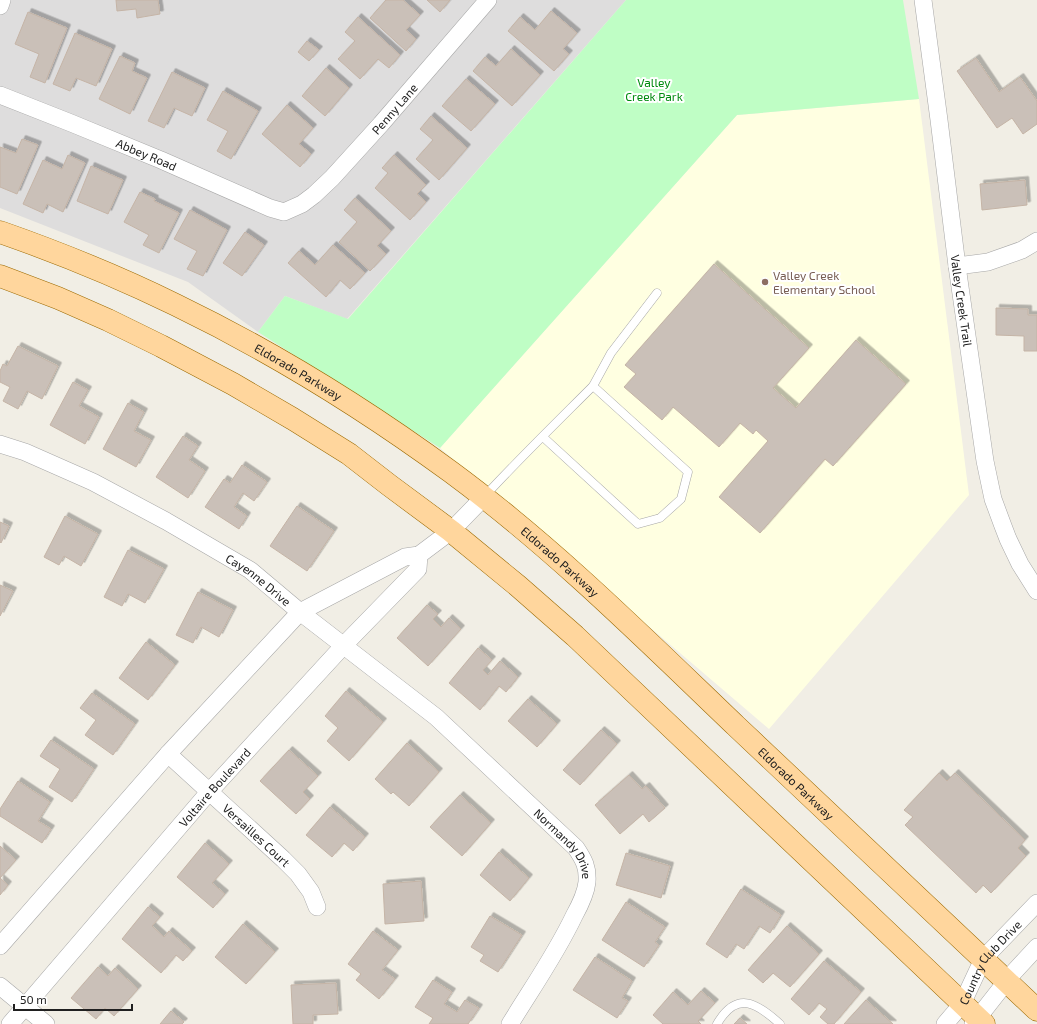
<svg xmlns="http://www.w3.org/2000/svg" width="1037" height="1024" viewBox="0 0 1037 1024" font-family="'Exo 2',sans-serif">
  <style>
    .residential { fill: #dedddd }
    .education { fill: #ffffe1 }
    .park { fill: #bffec5 }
    .building { fill: #cac0b8; stroke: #c5b4a6; filter: url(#shadow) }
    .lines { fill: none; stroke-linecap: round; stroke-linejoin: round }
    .service-casing { stroke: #a7a7a7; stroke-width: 9 }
    .minor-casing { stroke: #a7a7a7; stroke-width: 18 }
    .primary-casing { stroke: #9c6a00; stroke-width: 23 }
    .service { stroke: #fff; stroke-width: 8 }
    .minor { stroke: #fff; stroke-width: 17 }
    .primary { stroke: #ffd69d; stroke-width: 22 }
    .education-dot { fill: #8d6e63; stroke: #fff; stroke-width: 1.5 }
    .labels { text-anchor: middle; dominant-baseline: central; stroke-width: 4; stroke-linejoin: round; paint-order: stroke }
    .park-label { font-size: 12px; fill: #018a0f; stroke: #fff }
    .street-label { font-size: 12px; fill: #202020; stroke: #fff }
    .education-label { font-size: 12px; fill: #785e54; stroke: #fff; text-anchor: start }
  </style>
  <defs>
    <filter id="shadow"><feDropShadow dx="3.5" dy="-3.5" stdDeviation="0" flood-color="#0004"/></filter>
  </defs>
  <rect width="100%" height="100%" fill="#f1eee5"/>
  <!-- residential -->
  <polygon class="residential" points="0,0 626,0 347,319 285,296 258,332 188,282 0,208"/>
  <!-- education -->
  <polygon class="education" points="919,99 969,495 769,729 440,448 737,115"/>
  <!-- park -->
  <polygon class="park" points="626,0 903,0 919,99 737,115 440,448 258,332 285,296 348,319"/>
  <!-- building -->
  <g class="building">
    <polygon points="116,0 158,0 160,14 137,18 136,9 117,11"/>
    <polygon points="386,0 403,0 420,15 406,30 416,39 406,51 370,18"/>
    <polygon points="427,0 450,0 440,12"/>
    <polygon points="551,11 577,33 563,49 569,54 554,71 508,31 520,17 535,30"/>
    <polygon points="28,12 67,28 45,83 30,77 39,54 15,44"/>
    <polygon points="358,17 400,55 389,68 378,59 360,79 338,59 355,41 345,32"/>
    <polygon points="75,33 112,49 96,86 76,78 70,91 53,84"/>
    <polygon points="307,41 319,50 309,61 298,52"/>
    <polygon points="511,49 540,75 512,106 473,71 485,57 496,66"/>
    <polygon points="120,56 135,63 132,71 147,78 130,114 99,99"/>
    <polygon points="976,58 999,92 1020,77 1037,101 1037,124 1023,134 1012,118 997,128 957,71"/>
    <polygon points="326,68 349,88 325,116 302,96"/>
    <polygon points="172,72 205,88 192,116 174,108 164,128 148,121"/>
    <polygon points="466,79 495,104 471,131 442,106"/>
    <polygon points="223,91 258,111 231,159 217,151 228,131 207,120"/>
    <polygon points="287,105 313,128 299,144 311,154 300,167 262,134"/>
    <polygon points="431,116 467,148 439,180 416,159 433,140 420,129"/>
    <polygon points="22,139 38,145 17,194 0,187 0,147 16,153"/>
    <polygon points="68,155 85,163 63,212 47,204 43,213 23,204 43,160 62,169"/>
    <polygon points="394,155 426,185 417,194 426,202 410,220 375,188 388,173 382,168"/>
    <polygon points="91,166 123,180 108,214 77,201"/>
    <polygon points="1025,180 1027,205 982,210 980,184"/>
    <polygon points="140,192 155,199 154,201 179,213 159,253 143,245 149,235 124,222"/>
    <polygon points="355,198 391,231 377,246 386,254 370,271 339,242 357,222 344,210"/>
    <polygon points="190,210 227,230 203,276 187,269 197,251 174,239"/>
    <polygon points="245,232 264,245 242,276 223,263"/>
    <polygon points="333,245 365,273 350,289 340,280 326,297 288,263 299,251 315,265"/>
    <polygon points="714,264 809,348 773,388 796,408 856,340 906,384 833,466 825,459 760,533 719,497 768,441 756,430 753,434 740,423 719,447 673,407 662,420 624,387 636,374 625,365"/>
    <polygon points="996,308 1028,309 1028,315 1037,315 1037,351 1024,351 1024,336 996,335"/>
    <polygon points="18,346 58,366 42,399 27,391 18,409 3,401 10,387 0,382 0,371 3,364 7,366"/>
    <polygon points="73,382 88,390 79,406 99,417 85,444 50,425"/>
    <polygon points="128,403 144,412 134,431 151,440 136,467 103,449"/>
    <polygon points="183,436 198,446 189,460 205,471 188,498 156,477"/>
    <polygon points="242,465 267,482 254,501 243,493 234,507 247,516 239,529 205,507 224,479 230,483"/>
    <polygon points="297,506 334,531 307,571 270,546"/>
    <polygon points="65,516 98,534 81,566 64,556 59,565 44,557"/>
    <polygon points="0,522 9,526 1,543 0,542"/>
    <polygon points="128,550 164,569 145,603 128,594 122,606 104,597"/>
    <polygon points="0,585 13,591 0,616"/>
    <polygon points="198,592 233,610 219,637 201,627 193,643 176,635"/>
    <polygon points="427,605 438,614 433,619 441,627 449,618 461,629 428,666 397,638"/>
    <polygon points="146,642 175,665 148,700 119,678"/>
    <polygon points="478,648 492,660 483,670 488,675 500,661 518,677 506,692 499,686 480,710 449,683"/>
    <polygon points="346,691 383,722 349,761 327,741 338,728 325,716"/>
    <polygon points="92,693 135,724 113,755 85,735 96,720 80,708"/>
    <polygon points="528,699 557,724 537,747 508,721"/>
    <polygon points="601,730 617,744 580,785 563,770"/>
    <polygon points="51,740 94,769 72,802 49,787 60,769 40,756"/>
    <polygon points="407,743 439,772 409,806 393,792 391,794 375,779"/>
    <polygon points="289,750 318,776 303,792 310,799 296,814 260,781"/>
    <polygon points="939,773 947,781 955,773 1025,840 1018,848 1026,856 991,893 983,885 976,893 905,825 913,817 904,810"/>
    <polygon points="629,775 642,789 646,786 665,808 649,822 643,814 620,834 595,805"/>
    <polygon points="18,781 50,802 38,821 51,829 42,843 0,816 0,809"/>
    <polygon points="460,795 491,823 462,856 430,827"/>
    <polygon points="330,807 365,837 353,851 344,843 332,857 306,835"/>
    <polygon points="205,843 229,864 212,883 225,894 213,908 177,877"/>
    <polygon points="0,846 16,860 0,878 8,885 0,895"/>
    <polygon points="499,852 529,878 510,901 480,875"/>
    <polygon points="626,853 670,866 661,898 616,885"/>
    <polygon points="421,881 424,921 385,924 383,884"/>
    <polygon points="741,889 781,915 770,933 759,926 744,949 736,944 727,958 706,944"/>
    <polygon points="626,902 665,927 655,942 659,945 644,967 602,940"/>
    <polygon points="148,907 160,917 152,926 164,937 169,931 192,951 183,961 176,955 161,973 122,939"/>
    <polygon points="490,916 522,935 498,972 480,961 484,955 471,947"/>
    <polygon points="243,924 275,952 246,984 215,957"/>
    <polygon points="787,926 819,954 790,987 773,973 763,983 748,970"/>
    <polygon points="373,931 398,950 382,970 395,979 379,999 356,980 361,974 348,964"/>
    <polygon points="595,957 632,981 622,998 628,1001 617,1018 573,990"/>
    <polygon points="824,961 861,992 834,1024 828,1024 820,1017 827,1009 819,1003 809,1015 791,999"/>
    <polygon points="98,967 108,976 115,968 138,989 114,1016 105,1008 96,1019 71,998"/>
    <polygon points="433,980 452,992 444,1004 457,1012 465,1000 479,1008 468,1024 429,1024 433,1018 415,1007"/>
    <polygon points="336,983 338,1014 313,1015 313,1024 293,1024 291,985"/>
    <polygon points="701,991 715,1003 698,1021 701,1024 663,1024 653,1015 673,992 688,1005"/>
    <polygon points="866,1000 893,1024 844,1024"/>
    <polygon points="171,1011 184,1022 182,1024 160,1024"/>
    <polygon points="740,1018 747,1024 734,1024"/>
  </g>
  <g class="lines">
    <defs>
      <g id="service">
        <polyline points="593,386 611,353 657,293"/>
        <path d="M484 497C519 459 556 423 593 386L688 472 681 499 660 518 638 524 543 437"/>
        <path d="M717 1024C737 990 757 1003 780 1024"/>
      </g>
      <g id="minor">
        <path id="s1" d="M923 0 939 120 957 266 985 461 993 499 1003 526 1008 539 1020 564 1037 591"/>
        <polyline points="0,6 2,0"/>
        <path id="s2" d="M0 95 71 123 161 160 270 208 284 212 302 204 314 195 332 178 381 124 488 0"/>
        <polyline points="957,266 988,262 1022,250 1037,241"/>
        <path id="s3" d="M0 444 25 452 93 482 166 521 250 570 300 612 436 717 576 848C584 860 588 867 587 882 586 892 579 907 574 916 556 954 532 988 510 1024"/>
        <path id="s4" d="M168 754 283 859 298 874 311 892 317 907"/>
        <polyline points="0,946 168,754 300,612 405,557 419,555 451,531 484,497"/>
        <polyline points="0,986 46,1024"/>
        <path id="s5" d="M10 1024 209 792 344 645 418 569 419 555"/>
        <path id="s6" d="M945 1024 962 1004 983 959 1037 903"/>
        <polyline points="973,1024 1013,973 1037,947"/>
      </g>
      <g id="primary">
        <path id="s7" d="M0 232C60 253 119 277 176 305 273 352 365 409 451 472 554 548 644 638 736 726 836 821 936 916 1037 1010"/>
        <polyline points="0,276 58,298 108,320 161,346 233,384 293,419 349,454 389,485 451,531 518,586 575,636 984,1024"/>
      </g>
    </defs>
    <!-- service casing -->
    <use href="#service" class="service-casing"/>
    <!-- minor casing -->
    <use href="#minor" class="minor-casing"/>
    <!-- primary casing -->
    <use href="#primary" class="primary-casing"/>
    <!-- service -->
    <use href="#service" class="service"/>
    <!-- minor -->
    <use href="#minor" class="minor"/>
    <!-- primary -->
    <use href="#primary" class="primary"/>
  </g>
  <!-- markers -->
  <circle class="education-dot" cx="765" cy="282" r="4"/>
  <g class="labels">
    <!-- park labels -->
    <g class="park-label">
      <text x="654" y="82">Valley<tspan x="654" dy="14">Creek Park</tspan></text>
    </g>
    <!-- street labels -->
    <g class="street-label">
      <text stroke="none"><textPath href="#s2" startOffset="460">Penny Lane</textPath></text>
      <text stroke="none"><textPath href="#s2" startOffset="158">Abbey Road</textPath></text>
      <text stroke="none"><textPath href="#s1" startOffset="303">Valley Creek Trail</textPath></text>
      <text stroke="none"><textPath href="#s7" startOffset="330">Eldorado Parkway</textPath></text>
      <text stroke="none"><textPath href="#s7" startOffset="654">Eldorado Parkway</textPath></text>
      <text stroke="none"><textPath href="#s3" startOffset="293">Cayenne Drive</textPath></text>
      <text stroke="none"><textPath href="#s7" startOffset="978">Eldorado Parkway</textPath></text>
      <text stroke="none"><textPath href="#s5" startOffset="313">Voltaire Boulevard</textPath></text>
      <text stroke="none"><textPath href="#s4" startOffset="120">Versailles Court</textPath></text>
      <text stroke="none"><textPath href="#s3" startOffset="699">Normandy Drive</textPath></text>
      <text stroke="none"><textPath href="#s6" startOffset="77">Country Club Drive</textPath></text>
    </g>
    <!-- education labels -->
    <g class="education-label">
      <text x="773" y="275">Valley Creek<tspan x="773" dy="14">Elementary School</tspan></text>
    </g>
  </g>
  <!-- scale -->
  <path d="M14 1004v6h118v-6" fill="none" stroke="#202020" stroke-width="2"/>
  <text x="20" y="1004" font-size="12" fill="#202020" stroke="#ffffff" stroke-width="3" paint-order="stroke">50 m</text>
</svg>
